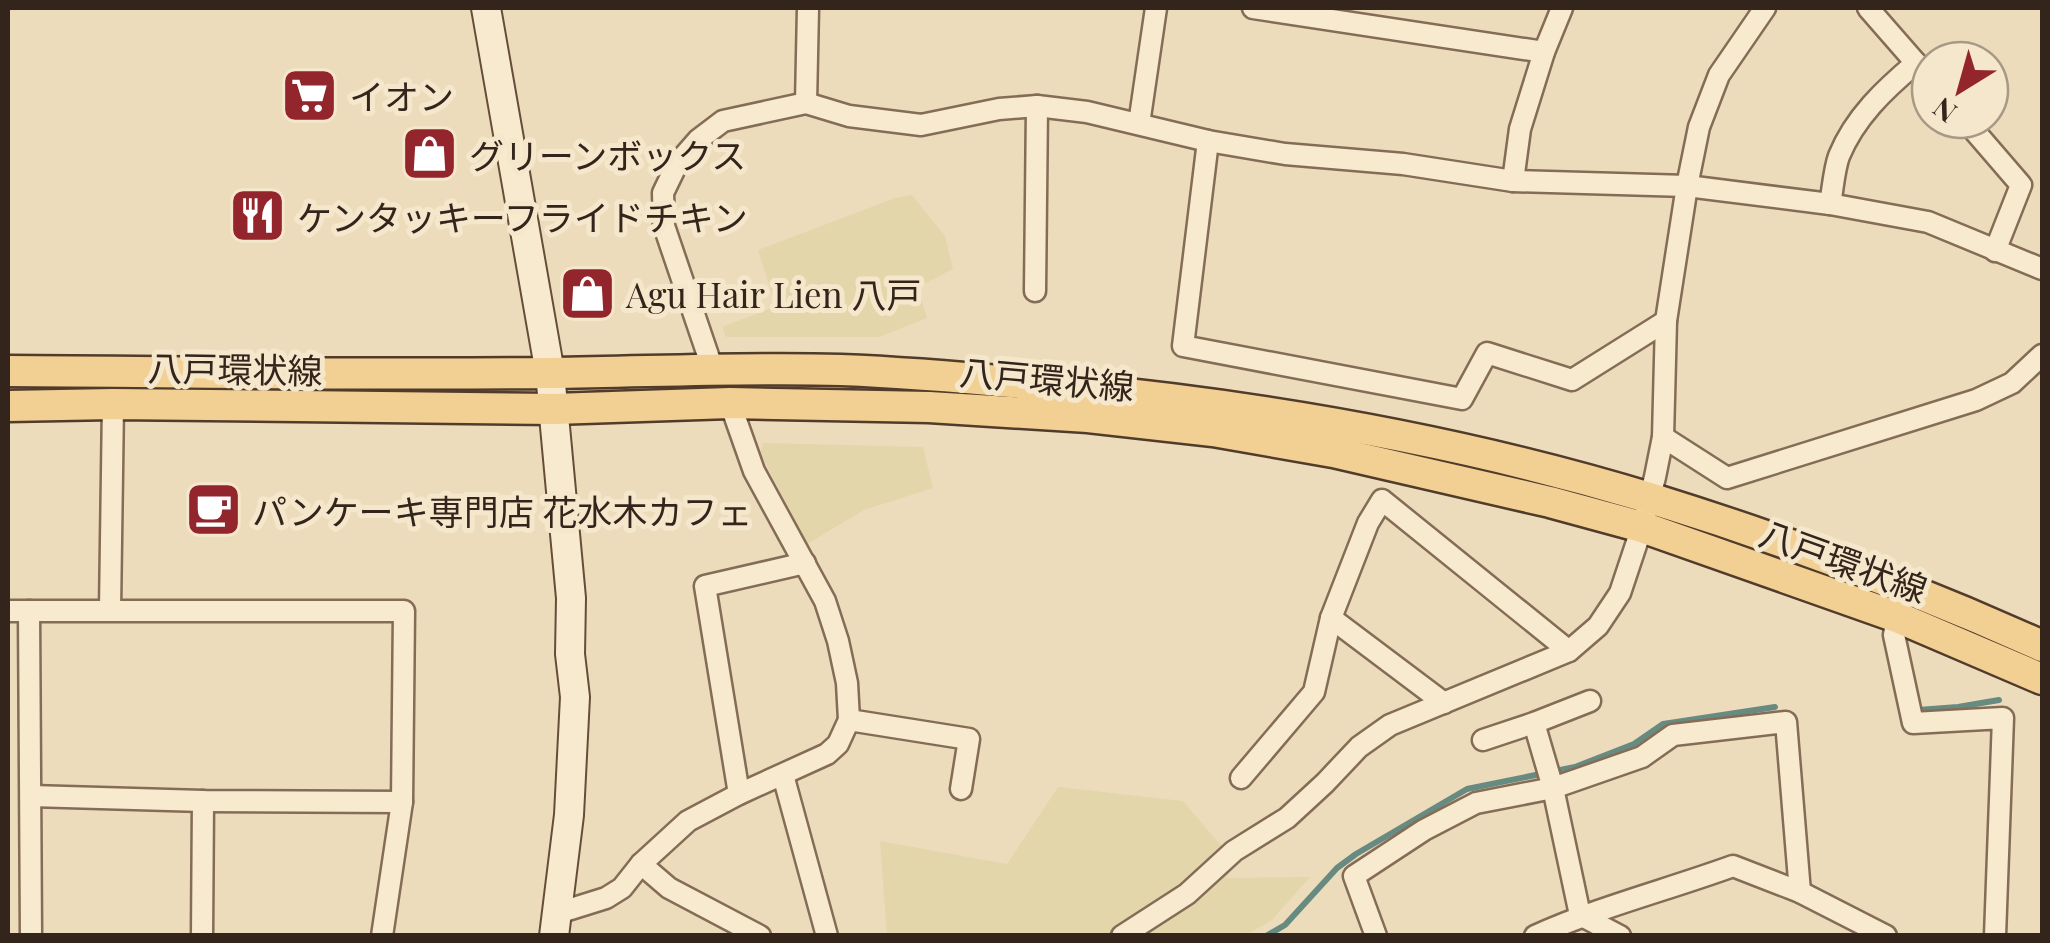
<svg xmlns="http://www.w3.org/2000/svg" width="2050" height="943" viewBox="0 0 2050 943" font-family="'Playfair Display','Noto Sans JP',serif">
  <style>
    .farmland { fill: #e3d6aa }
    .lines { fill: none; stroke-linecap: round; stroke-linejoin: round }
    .stream { stroke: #688b81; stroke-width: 6 }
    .street-casing { stroke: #846c56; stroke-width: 25 }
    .secondary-casing { stroke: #664d39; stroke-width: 32 }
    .primary-casing { stroke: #513b2b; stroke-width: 35 }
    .street { stroke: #f8eacf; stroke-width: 20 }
    .secondary { stroke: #f8eacf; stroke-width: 28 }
    .primary { stroke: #f2cf92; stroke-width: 30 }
    .labels { text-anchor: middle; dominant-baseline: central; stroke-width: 10; stroke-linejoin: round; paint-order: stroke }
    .poi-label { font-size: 35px; fill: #33251b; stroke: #f5e7cb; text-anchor: start }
    .street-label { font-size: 35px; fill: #33251b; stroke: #f5e7cb }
  </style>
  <rect width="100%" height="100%" fill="#eddcbc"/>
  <!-- farmland -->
  <g class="farmland">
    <polygon points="912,195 945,236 953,269 918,287 927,318 879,337 726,337 722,327 776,306 758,250 895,198"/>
    <polygon points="763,443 923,447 933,488 864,510 807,544 760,453"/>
    <polygon points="1058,787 1183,801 1217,841 1239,861 1226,878 1310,877 1272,920 1246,935 887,935 880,841 1007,864"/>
  </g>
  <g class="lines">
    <!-- stream -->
    <g class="stream">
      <polyline points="1918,710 1958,707 1999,700"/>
      <polyline points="1266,936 1285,925 1337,868 1356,854 1467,789 1575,767 1634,744 1663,724 1775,707"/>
    </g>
    <defs>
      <g id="street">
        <polyline points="1253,8 1544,52"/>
        <polyline points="1868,8 1930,79"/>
        <polyline points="806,103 808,8"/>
        <polyline points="1965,120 2021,185 1995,251"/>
        <polyline points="1139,124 1156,8"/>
        <polyline points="1208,141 1183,346 1462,399 1487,353 1572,380 1666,321"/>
        <polyline points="1513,181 1520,129 1544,52 1562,8"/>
        <path d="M1830 204C1833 188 1834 170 1839 156 1855 117 1885 89 1916 63"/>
        <polyline points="1035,291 1037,106"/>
        <polyline points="713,370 664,226 663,193 677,164 698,140 723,121 806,103 849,116 921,125 999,109 1037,106 1087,112 1208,141 1285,154 1403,164 1513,181 1687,186 1830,204 1928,222 2042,269"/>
        <polyline points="1663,437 1727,478 1976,400 2012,383 2042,355"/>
        <polyline points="110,610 113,404"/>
        <polyline points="8,611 404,611 402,802 382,936"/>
        <polyline points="29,611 31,936"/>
        <polyline points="1897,617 1894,635 1913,723 2003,718 1995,936"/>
        <polyline points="1331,618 1444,703"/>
        <polyline points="849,720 969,739 961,789"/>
        <polyline points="1534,723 1553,788 1580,915 1620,936"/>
        <polyline points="1483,740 1534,723 1590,701"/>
        <polyline points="783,775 827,936"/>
        <polyline points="1241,778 1314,692 1331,618 1368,523 1382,500 1569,651"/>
        <polyline points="739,794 705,586 805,563"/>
        <polyline points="31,796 203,801 402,802"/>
        <polyline points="641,864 669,888 760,936"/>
        <polyline points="558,913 606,898 622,888 641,864 688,821 739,794 827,754 838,744 849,720 847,683 838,641 825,601 754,471 730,403"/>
        <polyline points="202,936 203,801"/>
        <polyline points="1122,936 1187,894 1234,851 1287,818 1325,783 1359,747 1390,725 1569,651 1598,626 1620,593 1642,527 1655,477 1663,437 1666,321 1687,186 1699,127 1719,75 1765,8"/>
        <polyline points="1376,936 1354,876 1424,830 1476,803 1553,788 1642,757 1673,735 1786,722 1800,892"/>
        <path d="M1535 936C1599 907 1667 890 1733 866L1800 892 1886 936"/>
      </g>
      <polyline id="secondary" points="486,8 550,373 571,598 570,654 575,697 569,815 554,936"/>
      <g id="primary">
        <path d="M8 371C188 372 369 375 550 373 647 372 744 367 841 370 918 373 994 380 1070 388 1267 407 1463 441 1653 499 1785 540 1916 589 2042 646"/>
        <polyline points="8,406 113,404 554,409 730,403 929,407 1088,417 1213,431 1333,452 1550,502 1642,527 1897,617 2042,679"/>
      </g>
    </defs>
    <!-- street casing -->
    <use href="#street" class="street-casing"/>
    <!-- secondary casing -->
    <use href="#secondary" class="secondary-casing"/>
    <!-- primary casing -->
    <use href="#primary" class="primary-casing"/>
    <!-- street -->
    <use href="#street" class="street"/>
    <!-- secondary -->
    <use href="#secondary" class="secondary"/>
    <!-- primary -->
    <use href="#primary" class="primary"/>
  </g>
  <!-- icons -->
  <defs>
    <symbol id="supermarket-square" viewBox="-11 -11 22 22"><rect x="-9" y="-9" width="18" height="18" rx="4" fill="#93262d" stroke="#f5e7cb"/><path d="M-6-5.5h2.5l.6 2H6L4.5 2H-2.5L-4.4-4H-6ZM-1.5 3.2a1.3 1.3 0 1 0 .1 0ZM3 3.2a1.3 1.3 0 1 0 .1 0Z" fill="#fff"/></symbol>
    <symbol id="shop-square" viewBox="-11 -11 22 22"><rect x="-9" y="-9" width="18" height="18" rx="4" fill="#93262d" stroke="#f5e7cb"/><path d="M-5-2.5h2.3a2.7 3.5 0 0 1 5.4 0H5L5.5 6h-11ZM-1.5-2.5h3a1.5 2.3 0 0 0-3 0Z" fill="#fff"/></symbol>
    <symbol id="restaurant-square" viewBox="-11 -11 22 22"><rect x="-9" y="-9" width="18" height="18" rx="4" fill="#93262d" stroke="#f5e7cb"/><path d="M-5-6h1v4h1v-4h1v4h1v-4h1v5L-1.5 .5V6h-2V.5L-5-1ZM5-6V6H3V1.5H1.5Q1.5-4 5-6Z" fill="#fff"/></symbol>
    <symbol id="cafe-square" viewBox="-11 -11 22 22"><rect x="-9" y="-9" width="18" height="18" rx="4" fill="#93262d" stroke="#f5e7cb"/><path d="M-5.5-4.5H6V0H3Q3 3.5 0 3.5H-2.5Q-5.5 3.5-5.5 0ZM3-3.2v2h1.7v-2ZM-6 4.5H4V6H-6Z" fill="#fff"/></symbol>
  </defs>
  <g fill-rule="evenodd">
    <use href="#supermarket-square" x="278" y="64" width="63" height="63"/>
    <use href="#shop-square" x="398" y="122" width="63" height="63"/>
    <use href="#restaurant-square" x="226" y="184" width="63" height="63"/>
    <use href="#shop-square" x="556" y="262" width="63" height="63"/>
    <use href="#cafe-square" x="182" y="478" width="63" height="63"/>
  </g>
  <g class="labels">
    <!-- poi labels -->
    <g class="poi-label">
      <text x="349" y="95">イオン</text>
      <text x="469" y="154">グリーンボックス</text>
      <text x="297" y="216">ケンタッキーフライドチキン</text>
      <text x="626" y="293">Agu Hair Lien 八戸</text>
      <text x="252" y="510">パンケーキ専門店 花水木カフェ</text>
    </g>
    <!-- street labels -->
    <g class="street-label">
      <text transform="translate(235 368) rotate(1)">八戸環状線</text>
      <text transform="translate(1047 378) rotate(5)">八戸環状線</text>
      <text transform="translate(1844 560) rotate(20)">八戸環状線</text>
    </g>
  </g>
  <!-- border -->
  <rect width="2050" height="943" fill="none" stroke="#33251b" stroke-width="20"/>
  <!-- north arrow -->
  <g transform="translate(1960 90) rotate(217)"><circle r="48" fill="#f5e7cb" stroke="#a79985" stroke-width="2.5"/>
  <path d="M0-8L18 38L0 25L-18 38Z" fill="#93262d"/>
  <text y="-15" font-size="28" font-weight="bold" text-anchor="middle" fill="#33251b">N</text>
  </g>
</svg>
